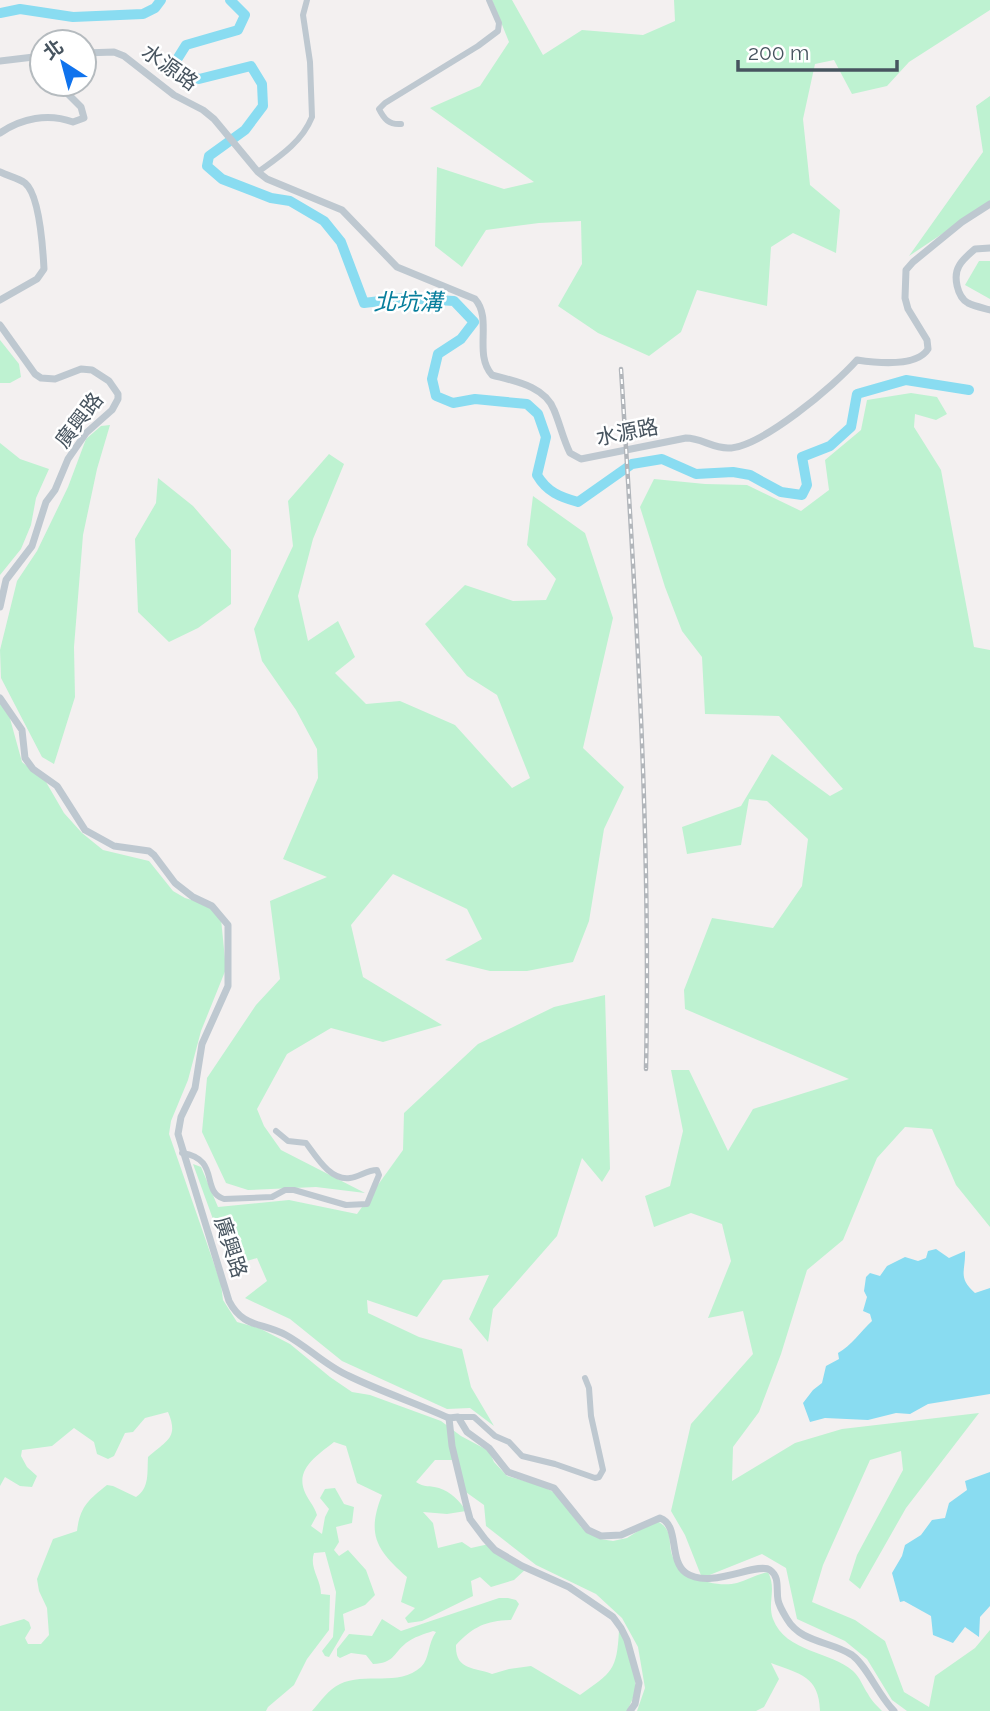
<svg xmlns="http://www.w3.org/2000/svg" width="990" height="1711" viewBox="0 0 990 1711" font-family="Raleway,'Noto Sans TC',sans-serif">
  <style>
    .green { fill: #bef2d1 }
    .water { fill: #89dcf1 }
    .lines { fill: none; stroke-linecap: round; stroke-linejoin: round }
    .river { stroke: #89dcf1; stroke-width: 10 }
    .minor { stroke: #bec8d0; stroke-width: 6 }
    .tertiary { stroke: #bec8d0; stroke-width: 7 }
    .rail-casing { stroke: #b2b6bb; stroke-width: 4.5 }
    .rail { stroke: #fff; stroke-width: 2; stroke-dasharray: 5; stroke-linecap: butt }
    .labels { text-anchor: middle; dominant-baseline: central; stroke-width: 5; stroke-linejoin: round; paint-order: stroke }
    .street-label { font-size: 21px; fill: #47545f; stroke: #fff }
    .water-label { font-size: 23px; font-style: italic; fill: #077e9c; stroke: #fff }
  </style>
  <rect width="100%" height="100%" fill="#f3f0f0"/>
  <!-- green -->
  <g class="green">
    <polygon points="492,0 512,0 543,55 582,30 643,35 675,21 674,0 990,0 990,10 909,62 887,86 852,94 834,60 815,64 803,119 810,185 840,210 836,253 793,233 771,247 767,306 697,290 681,332 649,356 598,333 558,306 582,264 581,221 539,223 486,230 462,267 435,246 437,167 504,189 534,182 430,108 480,86 509,42"/>
    <polygon points="990,96 990,202 909,256 983,152 976,106"/>
    <polygon points="979,261 990,261 990,299 965,285"/>
    <polygon points="0,340 19,364 21,377 10,383 0,383"/>
    <polygon points="911,393 937,397 947,414 936,420 915,414 914,427 941,470 974,647 990,650 990,1227 956,1185 932,1129 905,1127 877,1158 843,1240 807,1270 781,1354 759,1412 733,1447 732,1481 795,1443 842,1429 979,1413 906,1508 860,1589 849,1580 857,1555 903,1470 901,1451 870,1460 823,1565 812,1602 855,1620 885,1641 904,1692 929,1707 935,1676 975,1648 990,1630 990,1711 907,1711 892,1700 867,1659 845,1641 797,1619 786,1568 762,1554 702,1578 685,1535 671,1511 691,1424 753,1354 743,1311 708,1318 731,1261 722,1224 691,1213 654,1227 645,1196 670,1186 683,1131 671,1070 689,1070 728,1151 753,1109 849,1079 685,1009 684,990 712,918 773,928 802,886 808,839 767,801 749,799 741,845 687,854 682,827 741,806 772,754 830,796 843,789 779,716 705,714 702,657 682,631 665,587 640,507 654,479 705,484 747,485 801,511 829,490 825,460 861,430 867,400"/>
    <polygon points="110,425 97,469 83,535 74,647 75,697 54,764 42,757 1,678 0,650 17,581 37,551 68,487 86,439 101,426"/>
    <polygon points="0,443 20,459 49,469 36,498 31,525 21,549 0,575"/>
    <polygon points="329,454 344,464 313,539 298,596 308,641 338,621 355,657 335,673 366,704 400,701 455,725 512,788 530,778 497,695 467,676 425,624 465,585 513,601 546,600 556,579 527,545 533,496 585,533 613,618 583,748 624,787 604,829 589,921 573,962 527,971 490,971 445,960 482,939 467,909 393,874 351,925 363,977 442,1025 383,1042 331,1028 287,1054 257,1109 264,1126 281,1150 365,1193 316,1187 248,1190 226,1183 202,1132 207,1078 256,1005 280,979 270,901 327,877 283,859 318,778 317,749 296,710 262,661 254,629 293,546 288,501"/>
    <polygon points="158,478 193,506 231,550 231,604 198,628 169,642 138,612 135,539 156,503"/>
    <path d="M0 700 9 715 22 762 46 782 64 813 82 833 103 850 149 861 173 891 185 898 215 907 221 919 226 969 201 1031 188 1080 171 1121 169 1134 221 1284 223 1300 237 1322 259 1328 290 1344 330 1377 352 1392 370 1395 441 1421 461 1436 489 1451 494 1462 507 1476 542 1486 557 1494 581 1527 600 1539 613 1541 627 1538 649 1524 659 1522C673 1531 668 1541 672 1555 679 1578 716 1588 737 1583 747 1580 757 1574 768 1572 777 1589 767 1603 773 1619 786 1653 831 1651 853 1671 860 1677 863 1687 868 1694 871 1700 877 1706 882 1711H820C819 1676 800 1674 771 1663L779 1679 764 1707 756 1711H637L645 1688 638 1647 622 1618 596 1594 536 1565 486 1526 484 1505 463 1490 458 1460H435L416 1482C424 1488 430 1485 439 1488 451 1492 459 1500 466 1511L447 1514 423 1512 433 1523 438 1548 462 1542 471 1548 489 1544 527 1568 514 1580 491 1587 480 1577 471 1581 473 1596 422 1621 408 1623 405 1618 415 1608 401 1602 407 1577C377 1550 366 1535 382 1495L357 1483 346 1446 334 1442C319 1454 296 1468 304 1490 307 1499 314 1505 317 1515L311 1526 322 1534 325 1517 329 1509 320 1498 325 1489 335 1488 344 1504 354 1507 352 1523 336 1527 339 1542 334 1550 339 1556 348 1550 366 1570 375 1595 365 1605 343 1614 345 1630 329 1657 325 1656 322 1651 333 1637 336 1592 325 1552 314 1553C309 1568 321 1579 321 1594L330 1595 329 1630 307 1659 294 1685 268 1707 266 1711H0V1626L24 1619 29 1622 31 1628 25 1638 28 1644H41L49 1635 47 1608 39 1591 37 1579 53 1539 77 1531C80 1507 88 1500 107 1485L113 1486 136 1497C150 1488 147 1472 148 1457 167 1440 179 1438 168 1412L145 1418 133 1432 125 1433 114 1456 108 1459 97 1454 94 1442 74 1428 52 1446 22 1450 21 1456 27 1467 37 1476 32 1487 20 1486 5 1477 0 1486Z"/>
    <polygon points="605,995 610,1169 602,1182 582,1158 557,1236 493,1309 488,1342 469,1319 489,1275 443,1280 417,1317 367,1300 368,1313 419,1337 462,1349 471,1387 494,1426 470,1408 447,1409 342,1361 290,1319 245,1298 267,1281 257,1258 230,1266 193,1164 201,1167 218,1207 289,1200 357,1214 403,1150 404,1113 478,1044 554,1007"/>
    <path d="M499 1598H508L516 1600 519 1604 511 1620C486 1621 474 1626 456 1645 455 1671 475 1667 492 1674L509 1669 531 1666 580 1695C612 1672 617 1671 619 1630 629 1644 637 1672 635 1690 634 1697 630 1705 627 1711H312C320 1702 329 1689 340 1684 364 1672 399 1687 421 1667 430 1658 427 1645 436 1632L433 1631C424 1634 414 1637 406 1643 392 1655 394 1663 373 1664L366 1655 351 1653 340 1658 337 1656V1649L349 1634 372 1636 382 1619 401 1631Z"/>
  </g>
  <!-- water -->
  <g class="water">
    <path d="M936 1249 949 1258 965 1251C966 1271 957 1277 975 1293L990 1288V1394L928 1404 910 1414 896 1413 868 1420 825 1418 810 1422 803 1403 813 1390 822 1383 826 1366 839 1359 838 1353C851 1346 861 1331 872 1321L870 1314 863 1311 867 1297 864 1291 866 1277 870 1273 880 1276 887 1266 905 1257 918 1261 926 1258 928 1251Z"/>
    <polygon points="990,1472 990,1606 980,1617 979,1637 965,1627 953,1643 933,1635 931,1616 904,1601 900,1602 892,1573 902,1556 905,1545 921,1535 932,1520 945,1518 949,1503 967,1490 965,1481"/>
  </g>
  <g class="lines">
    <!-- river -->
    <g class="river">
      <path d="M230 0 245 15 238 30 186 45 176 61 180 73 199 79 251 66 262 84 263 106 245 130 209 156 207 166 222 179 271 198 290 201 324 221 341 242 364 303 404 298 454 301 474 322 461 339 438 354 432 379 436 396 453 403 475 399 527 404 538 414 546 437 537 475C547 492 560 497 578 502L632 464 662 459 696 474 733 472 750 475 781 492 802 495 807 485 802 457 830 446 851 427 857 394 906 380 969 390"/>
      <polyline points="0,13 20,9 73,17 143,14 155,8 161,0"/>
    </g>
    <!-- minor -->
    <g class="minor">
      <path d="M401 124C389 125 384 119 379 109L385 103 478 46 498 31 499 23 489 0"/>
      <path d="M258 172C279 157 302 142 312 117L310 62 303 15 307 0"/>
      <path d="M182 1153C221 1159 200 1191 224 1199L272 1197 285 1190H294L346 1205 367 1204 379 1175 377 1170C367 1170 359 1177 350 1178 330 1181 316 1156 306 1143L288 1141 276 1131"/>
      <polyline points="458,1417 474,1417 495,1436 509,1442 522,1456 555,1464 595,1478 599,1477 603,1470 591,1416 589,1388 585,1378"/>
    </g>
    <!-- tertiary -->
    <g class="tertiary">
      <path d="M84 53 114 52 124 56 174 95 203 110 214 119 258 172 267 179 342 210 397 267 475 299C493 319 473 354 492 375 514 381 545 386 554 410 560 424 563 439 570 453L581 459 686 438C701 438 712 448 728 448 761 448 835 385 857 360 877 363 917 367 928 349L927 340 908 309 905 298 906 270 913 262 962 222 990 204"/>
      <polyline points="0,61 42,56"/>
      <path d="M0 133C22 118 48 113 73 122L84 118 81 107 58 84"/>
      <path d="M0 172C8 176 18 178 25 183 40 195 43 250 44 269L37 279 0 300"/>
      <path d="M990 248 975 249C969 254 962 260 959 266 953 276 957 297 968 303 974 306 983 308 990 310"/>
      <polyline points="0,325 35,374 41,378 55,379 81,369 92,370 109,381 118,394 118,399 112,410 86,433 68,459 55,490 46,502 32,546 6,580 0,607"/>
      <path d="M0 698 22 730 25 758 33 769 57 786 85 830 114 846 149 851 154 855 175 883 193 897 212 906 228 925V986L202 1044 195 1088 181 1117 178 1134 229 1301C243 1328 261 1322 286 1335 308 1347 326 1366 349 1376 382 1392 416 1403 449 1418L458 1417 467 1432 489 1448 508 1472 554 1488 588 1530 601 1536 621 1535 660 1518C680 1525 668 1560 686 1573 710 1590 758 1561 770 1570 780 1577 776 1589 778 1600 779 1606 784 1614 787 1619 801 1643 831 1641 852 1655 867 1666 878 1695 894 1711"/>
      <polyline points="449,1418 452,1446 466,1504 470,1519 485,1539 495,1550 522,1566 569,1587 613,1617 621,1628 627,1640 639,1683 635,1704 630,1711"/>
    </g>
    <defs>
      <path id="rail" d="M621 369C636 603 651 835 646 1069"/>
    </defs>
    <!-- rail casing -->
    <use href="#rail" class="rail-casing"/>
    <!-- rail -->
    <use href="#rail" class="rail"/>
  </g>
  <g class="labels">
    <!-- street labels -->
    <g class="street-label">
      <text transform="translate(170 67) rotate(35)">水源路</text>
      <text transform="translate(79 420) rotate(-52)">廣興路</text>
      <text transform="translate(627 432) rotate(-11)">水源路</text>
      <text transform="translate(231 1247) rotate(72)">廣興路</text>
    </g>
    <!-- water labels -->
    <g class="water-label">
      <text x="408" y="301">北坑溝</text>
    </g>
  </g>
  <!-- north arrow -->
  <g transform="translate(63 63) rotate(324)"><circle r="33" fill="#ffffff" stroke="#b5bbbf" stroke-width="2"/>
  <path d="M0-5L12 26L0 18L-12 26Z" fill="#1073ed"/>
  <text y="-10" font-size="19" font-weight="bold" text-anchor="middle" fill="#47545f">北</text>
  </g>
  <!-- scale -->
  <path d="M738 60v10h159v-10" fill="none" stroke="#47545f" stroke-width="3.5"/>
  <text x="748" y="60" font-size="21" fill="#47545f" stroke="#ffffff" stroke-width="5" paint-order="stroke">200 m</text>
</svg>
